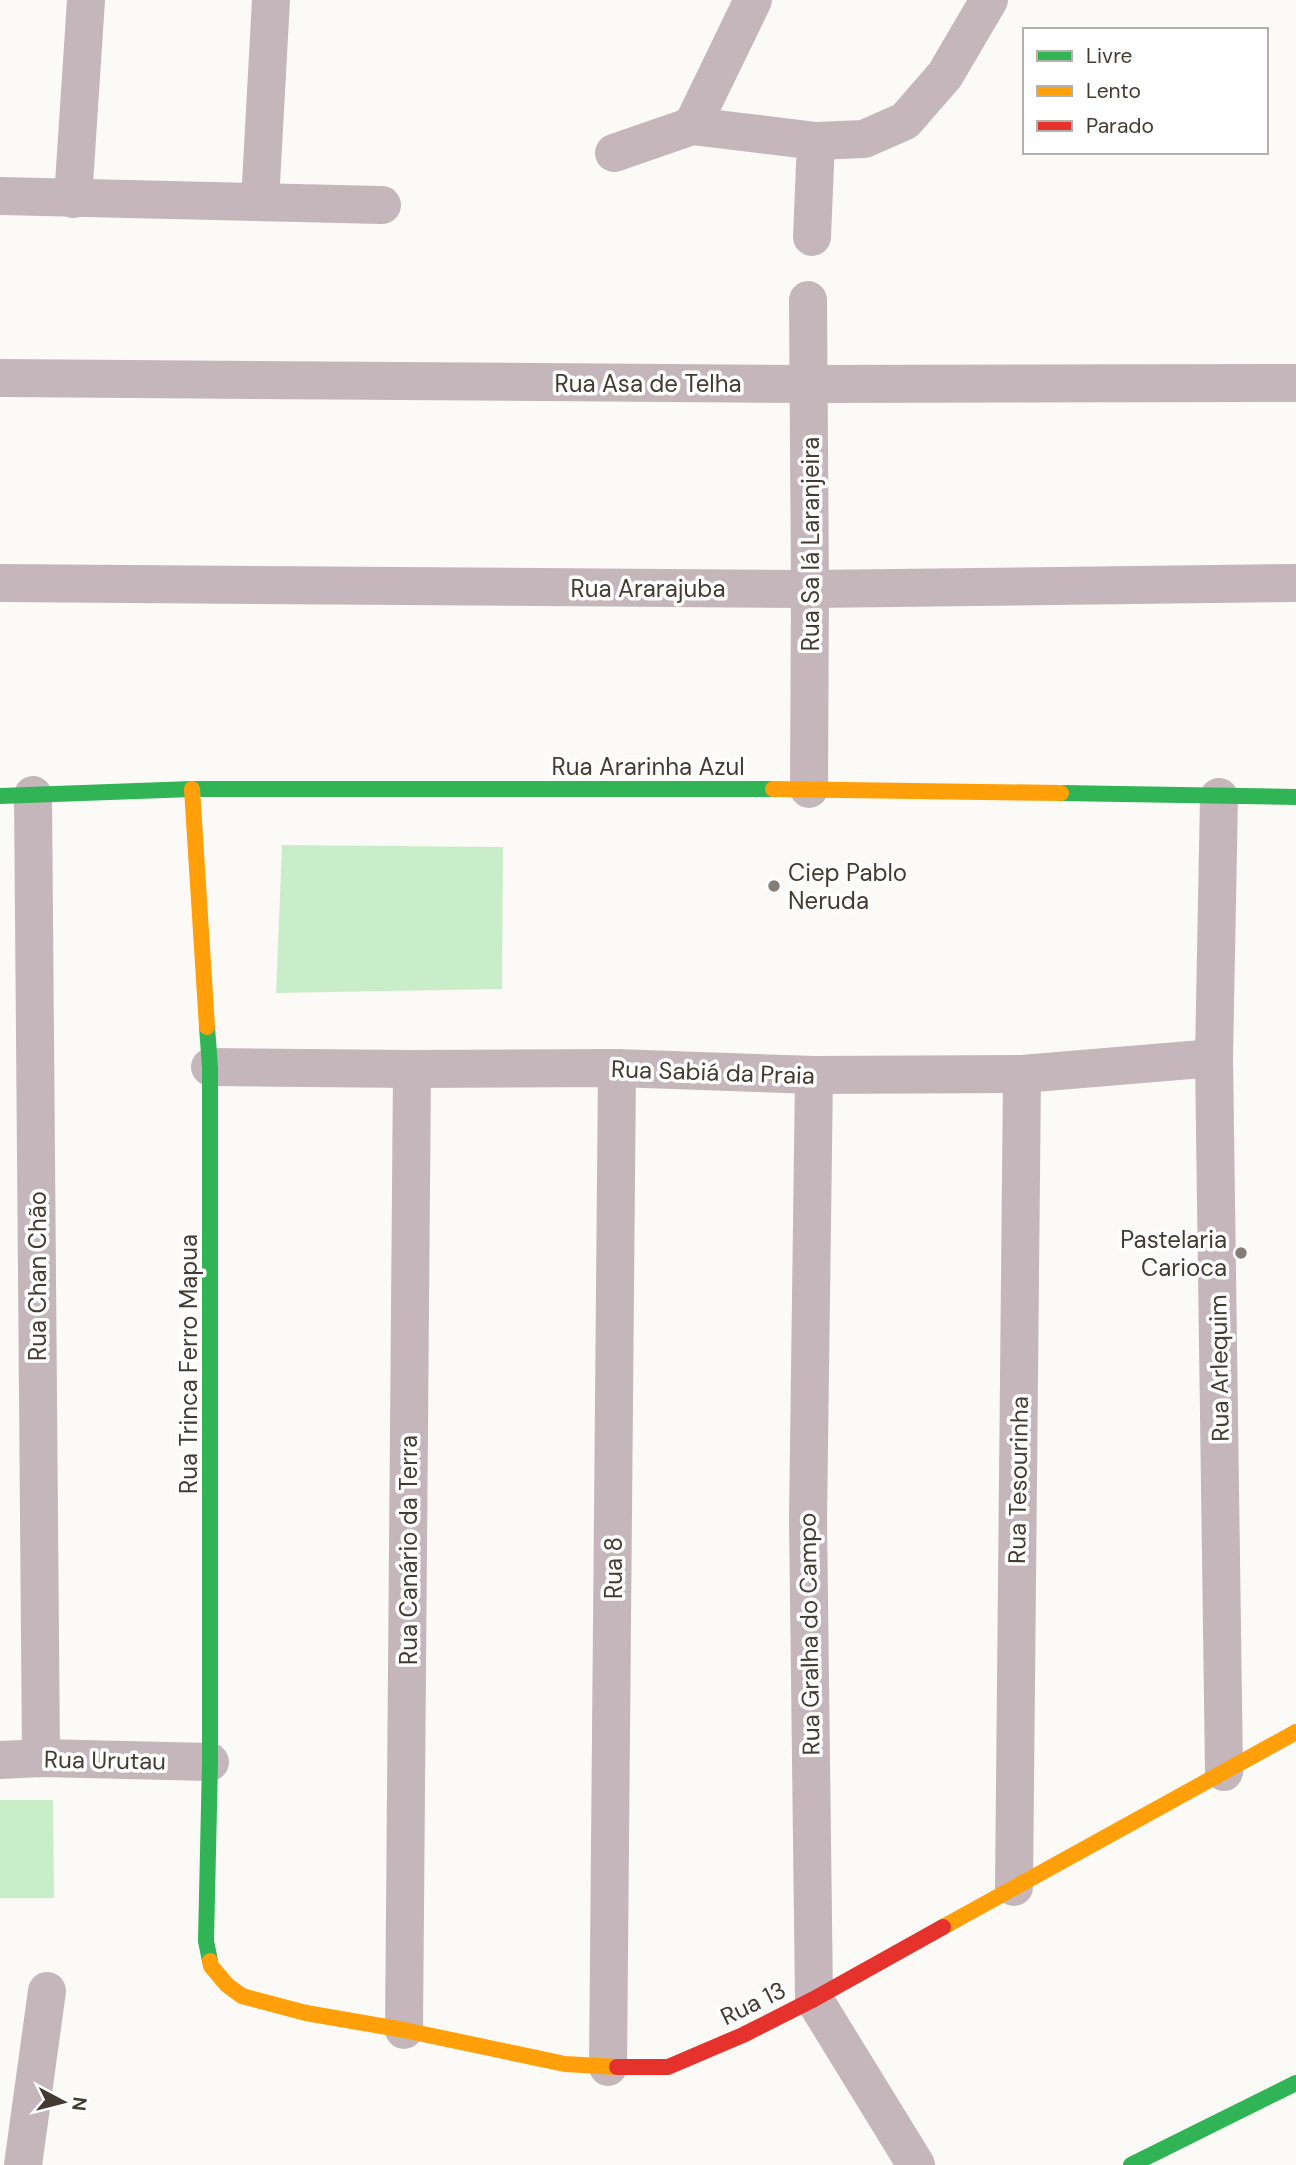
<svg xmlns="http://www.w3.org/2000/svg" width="1296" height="2165" viewBox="0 0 1296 2165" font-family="'DM Sans',sans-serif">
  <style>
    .green { fill: #caedc9 }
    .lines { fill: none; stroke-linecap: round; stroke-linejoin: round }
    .street { stroke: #c5b6bc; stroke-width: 38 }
    .fast { stroke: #30b455; stroke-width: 16 }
    .slow { stroke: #ff9f0a; stroke-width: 16 }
    .jam { stroke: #e5322d; stroke-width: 16 }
    .poi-dot { fill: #847e76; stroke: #fff; stroke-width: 2.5 }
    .labels { text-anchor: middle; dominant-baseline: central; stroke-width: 7; stroke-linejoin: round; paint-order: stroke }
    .street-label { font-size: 24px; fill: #433b31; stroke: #fff }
    .poi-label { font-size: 24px; fill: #433b31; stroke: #fff; text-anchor: start }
  </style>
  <rect width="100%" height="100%" fill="#fcfaf7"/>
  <!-- green -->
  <g class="green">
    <polygon points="282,845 503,847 502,989 276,993"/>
    <polygon points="0,1800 53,1800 54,1898 0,1898"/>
  </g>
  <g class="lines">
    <!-- street -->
    <g class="street">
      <polyline points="692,126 753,0"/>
      <polyline points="614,153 692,126 816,141 864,139 905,121 945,75 989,0"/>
      <polyline points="0,196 382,205"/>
      <polyline points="73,199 86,0"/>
      <polyline points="260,202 271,0"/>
      <polyline points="812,237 816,141"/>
      <polyline points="808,300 810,589 809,789"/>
      <polyline points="0,378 810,384 1296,383"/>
      <polyline points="0,583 810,589 1296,583"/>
      <polyline points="33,795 41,1758"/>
      <polyline points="1219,797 1214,1058 1224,1772"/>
      <polyline points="210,1067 412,1069 617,1068 814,1075 1022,1074 1214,1058"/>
      <polyline points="814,1075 808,1520 814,1999 916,2165"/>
      <polyline points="0,1760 41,1758 210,1762"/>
      <polyline points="1014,1887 1022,1074"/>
      <polyline points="404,2030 412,1069"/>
      <polyline points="608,2067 617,1068"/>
      <polyline points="23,2165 47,1991"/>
    </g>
    <!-- fast -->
    <g class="fast">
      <polyline points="1061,793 1296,797"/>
      <polyline points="0,796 192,789 773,789"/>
      <polyline points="207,1027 210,1067 210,1762 206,1941 210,1961"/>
      <polyline points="1131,2165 1296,2083"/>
    </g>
    <!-- slow -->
    <g class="slow">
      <polyline points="192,789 207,1027"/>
      <polyline points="773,789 1061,793"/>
      <polyline points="943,1927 1296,1732"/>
      <polyline points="210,1961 211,1966 227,1985 242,1996 306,2013 404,2030 565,2064 617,2067"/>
    </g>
    <!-- jam -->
    <polyline class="jam" points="617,2067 668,2067 743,2035 814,1999 943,1927"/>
  </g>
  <!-- markers -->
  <g class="poi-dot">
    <circle cx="774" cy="886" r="7"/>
    <circle cx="1241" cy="1253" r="7"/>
  </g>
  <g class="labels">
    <!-- street labels -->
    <g class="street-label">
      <text x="648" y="383">Rua Asa de Telha</text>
      <text transform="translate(810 544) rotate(-90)">Rua Sa Iá Laranjeira</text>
      <text x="648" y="588">Rua Ararajuba</text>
      <text x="648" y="766">Rua Ararinha Azul</text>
      <text transform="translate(713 1072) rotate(2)">Rua Sabiá da Praia</text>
      <text transform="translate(37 1276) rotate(-90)">Rua Chan Chão</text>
      <text transform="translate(188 1364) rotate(-90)">Rua Trinca Ferro Mapua</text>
      <text transform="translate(1219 1368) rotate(-91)">Rua Arlequim</text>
      <text transform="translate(1018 1480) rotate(-89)">Rua Tesourinha</text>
      <text transform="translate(408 1550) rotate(-90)">Rua Canário da Terra</text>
      <text transform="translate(613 1568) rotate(-90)">Rua 8</text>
      <text transform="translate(809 1634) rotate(-91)">Rua Gralha do Campo</text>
      <text transform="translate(105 1760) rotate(1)">Rua Urutau</text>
      <text transform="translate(753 2003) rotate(-26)">Rua 13</text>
    </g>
    <!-- poi labels -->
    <g class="poi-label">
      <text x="788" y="872">Ciep Pablo<tspan x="788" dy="28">Neruda</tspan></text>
      <text x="1227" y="1239" text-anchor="end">Pastelaria<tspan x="1227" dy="28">Carioca</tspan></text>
    </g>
  </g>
  <!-- legend -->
  <rect x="1023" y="28" width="245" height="126" fill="#ffffff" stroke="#b4b1ad" stroke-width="2"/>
  <rect x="1037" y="51" width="35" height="10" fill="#30b455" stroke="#b4b1ad" stroke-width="2"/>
  <text x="1086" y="63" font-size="21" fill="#433b31">Livre</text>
  <rect x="1037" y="86" width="35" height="10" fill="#ff9f0a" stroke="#b4b1ad" stroke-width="2"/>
  <text x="1086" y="98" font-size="21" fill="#433b31">Lento</text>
  <rect x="1037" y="121" width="35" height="10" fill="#e5322d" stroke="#b4b1ad" stroke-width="2"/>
  <text x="1086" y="133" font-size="21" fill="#433b31">Parado</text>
  <!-- north arrow -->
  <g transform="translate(63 2102) rotate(97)" stroke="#ffffff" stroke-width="5" paint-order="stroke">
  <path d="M0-5L12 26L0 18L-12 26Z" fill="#433b31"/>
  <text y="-10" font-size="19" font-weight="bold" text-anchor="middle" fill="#433b31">N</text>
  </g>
</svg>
